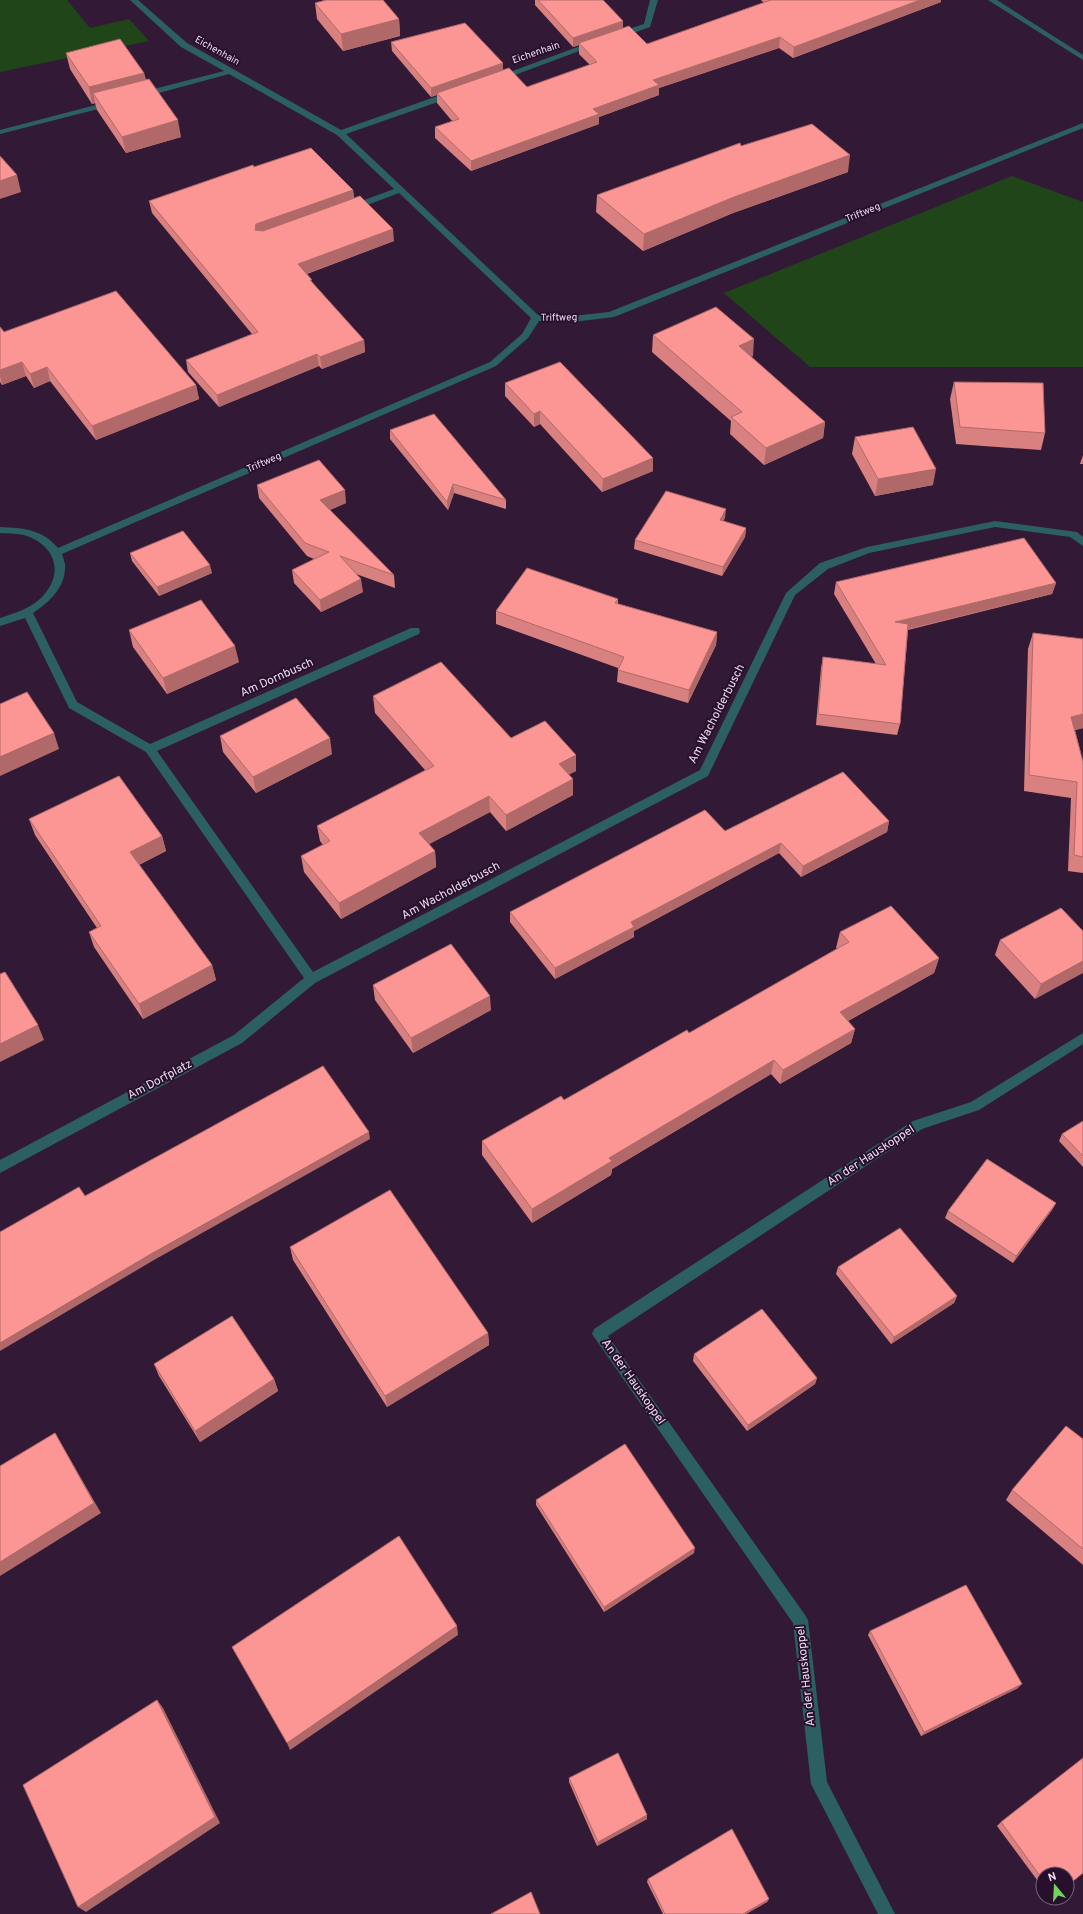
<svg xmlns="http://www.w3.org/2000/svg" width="1083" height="1914" viewBox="0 0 1083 1914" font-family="Overpass,sans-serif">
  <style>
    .green { fill: #204519 }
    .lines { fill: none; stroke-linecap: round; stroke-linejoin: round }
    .minor { fill: #2b5f62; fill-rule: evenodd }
    .wall { fill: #d98180 }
    .shaded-wall { fill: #b06968 }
    .building { fill: #fc9695; stroke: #b06968 }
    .labels { text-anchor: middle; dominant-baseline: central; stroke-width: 4; stroke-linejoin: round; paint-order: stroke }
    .far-street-label { font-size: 10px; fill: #ebdcee; stroke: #28102d }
    .street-label { font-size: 12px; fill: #ebdcee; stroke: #28102d }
  </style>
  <rect width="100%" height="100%" fill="#321a37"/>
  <!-- green -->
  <g class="green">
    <polygon points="0,0 67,0 90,28 129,19 149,41 0,72"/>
    <polygon points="1012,176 1083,202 1083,367 810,367 724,293"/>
  </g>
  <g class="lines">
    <!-- minor -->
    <g class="minor">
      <path d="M130 0H138L187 43 341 130 449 92H455V96L346 134 538 315 573 316 609 312 1083 123V128L614 317 573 322 539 321 528 338 496 366 62 554C63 558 66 564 65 569 64 589 48 603 33 613L77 702 150 744 411 628H419L420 631 419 634 157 751 313 972 700 770 786 593 820 563 867 547 995 521 1077 532 1083 537V546L1070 537 995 527 869 553 828 569 795 595 708 776 315 983 242 1043 0 1173V1160L234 1035 304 978 146 752 69 708 25 618 0 626V618C14 613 30 609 41 598 64 575 57 547 27 536 19 533 9 534 0 533V527C23 528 42 529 58 548L490 362 522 334 531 318 399 193 354 210H348V206L394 189 337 135 229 74 144 97H138V93L224 71 181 47Z"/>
      <polygon points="650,0 658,0 650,27 622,37 616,37 616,33 644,24"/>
      <polygon points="988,0 997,0 1083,55 1083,60"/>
      <polygon points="591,42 598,44 501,80 498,80 494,78"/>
      <polygon points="111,101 114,101 114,105 0,134 0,130"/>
      <polygon points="1083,1033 1083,1044 979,1110 922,1129 608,1336 805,1615 808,1620 827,1782 895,1914 878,1914 811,1784 793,1623 592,1334 594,1329 913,1121 971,1102"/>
    </g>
  </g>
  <!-- wall -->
  <g class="wall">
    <polygon points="535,0 603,0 623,21 623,28 647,44 764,3 761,0 941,0 941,2 793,58 779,48 659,88 659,95 599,117 599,124 471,171 435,138 435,127 452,121 437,103 437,95 431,97 392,51 391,42 503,63 503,70 527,87 590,65 579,54 579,45 573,47 535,5"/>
    <polygon points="315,3 399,19 400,36 343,51 317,19"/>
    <polygon points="66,53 144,73 146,80 181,137 126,153 97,110 95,103 92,104 70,69"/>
    <polygon points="741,146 848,172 733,213 643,251 596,212 597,195"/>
    <polygon points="254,167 353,190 354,198 394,241 307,274 312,283 364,340 365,352 322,369 319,366 219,407 188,372 186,360 252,334 152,213 149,201"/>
    <polygon points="0,327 4,332 196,385 199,399 96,440 50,381 34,388 26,376 2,385 0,382"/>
    <polygon points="653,335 753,356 751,357 825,422 823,438 764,465 730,434 731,421 652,352"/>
    <polygon points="954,382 1045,433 1041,450 956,444 950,399"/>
    <polygon points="505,383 653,471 602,492 540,424 534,427 505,396"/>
    <polygon points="390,430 506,500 506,509 454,493 448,510 390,439"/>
    <polygon points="855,437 933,485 875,496 852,454"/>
    <polygon points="1083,455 1083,464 1080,464"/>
    <polygon points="257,485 346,503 330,510 394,575 395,588 356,574 363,592 321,612 294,583 292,570 314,559 307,556 259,498"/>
    <polygon points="725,518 723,521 746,528 745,537 722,576 634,549 635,540"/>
    <polygon points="130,553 212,573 159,596 132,561"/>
    <polygon points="836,582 1056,583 1052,594 908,630 900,724 897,735 816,725 821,668 823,657 876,664 834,594"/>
    <polygon points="618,599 618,604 717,632 716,645 688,703 617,682 618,670 618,668 496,624 496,611"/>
    <polygon points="129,630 239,662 167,694 133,647"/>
    <polygon points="1033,633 1083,639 1083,728 1075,730 1083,762 1083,873 1068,871 1071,798 1024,791 1028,649"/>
    <polygon points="373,696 511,738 576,771 569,774 573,795 506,831 490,812 429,844 435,851 436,867 341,919 304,872 301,856 323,845 320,841 317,826 425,770 375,713"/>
    <polygon points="220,736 332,754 256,793 223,752"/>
    <polygon points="29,819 162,836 166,851 139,865 212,965 216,980 143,1019 94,947 89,932 97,928 35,835"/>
    <polygon points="889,821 887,832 801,877 779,853 634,931 634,937 555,979 510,922 510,912 725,831"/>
    <polygon points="1083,931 1035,999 995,955 1000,940"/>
    <polygon points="840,932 939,958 934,973 848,1021 855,1029 851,1043 780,1084 771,1074 612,1169 611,1175 532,1223 482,1155 482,1141 564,1100 689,1033 837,949 836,948"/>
    <polygon points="373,985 491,1010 413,1053 375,1000"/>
    <polygon points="1083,1121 1083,1167 1059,1141 1062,1134"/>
    <polygon points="1056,1203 1052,1210 1013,1263 945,1218 948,1211"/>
    <polygon points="290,1247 488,1333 489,1345 387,1407 293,1260"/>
    <polygon points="838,1267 957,1296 954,1303 891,1344 836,1274"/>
    <polygon points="694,1354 817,1378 815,1384 747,1431 693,1361"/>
    <polygon points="154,1364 274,1379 278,1391 200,1442 159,1376"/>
    <polygon points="1083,1439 1083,1565 1006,1500 1012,1490"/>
    <polygon points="536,1500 694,1553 604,1612 536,1505"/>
    <polygon points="870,1631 1018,1688 921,1736 868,1635"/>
    <polygon points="569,1778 647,1819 597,1846 569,1782"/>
    <polygon points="1001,1822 1043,1874 1043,1888 997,1826"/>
    <polygon points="648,1879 769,1899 767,1902 746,1914 663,1914 647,1882"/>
  </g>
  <!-- shaded-wall -->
  <g class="shaded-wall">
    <polygon points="920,0 941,0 941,2 793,58 794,47"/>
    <polygon points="399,19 400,36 343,51 341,34"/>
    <polygon points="623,21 623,30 579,43 579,45 573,47 573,38"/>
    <polygon points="780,37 779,48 659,88 659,95 599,117 599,124 471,171 471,161 653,80"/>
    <polygon points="503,63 503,72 437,93 437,95 431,97 431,88"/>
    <polygon points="144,73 147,89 93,93 95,103 92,104 89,87"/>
    <polygon points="178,120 181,137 126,153 122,137"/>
    <polygon points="850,155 848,172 733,213 643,251 644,234 734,197"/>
    <polygon points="17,175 21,192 0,199 0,181"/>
    <polygon points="353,190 355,202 257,237 255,230 256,224"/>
    <polygon points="393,229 394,241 300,276 298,264"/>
    <polygon points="754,339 753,356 737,363 739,346"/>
    <polygon points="364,340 365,352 322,369 320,357"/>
    <polygon points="317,354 319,366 219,407 217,395"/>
    <polygon points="22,362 26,376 2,385 0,376 0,370"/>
    <polygon points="47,367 50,381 34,388 30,374"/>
    <polygon points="196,385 199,399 96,440 92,426"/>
    <polygon points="540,411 540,424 534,427 534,414"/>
    <polygon points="825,422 823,438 764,465 766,448"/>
    <polygon points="653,458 653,471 602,492 603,479"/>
    <polygon points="936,469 933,485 875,496 878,479"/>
    <polygon points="453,484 454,493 448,510 447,502"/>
    <polygon points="345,490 346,503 322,513 320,500"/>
    <polygon points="726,509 725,518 719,529 720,520"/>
    <polygon points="746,528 745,537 722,576 723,567"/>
    <polygon points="210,565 212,573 159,596 157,587"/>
    <polygon points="361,579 363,592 321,612 320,600"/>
    <polygon points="1056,583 1052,594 892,633 895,622"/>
    <polygon points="717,632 716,645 688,703 689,690"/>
    <polygon points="235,646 239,662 167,694 163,678"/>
    <polygon points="1083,714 1083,728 1066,733 1071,717"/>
    <polygon points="54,733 59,749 0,776 0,757"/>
    <polygon points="330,738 332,754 256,793 253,777"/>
    <polygon points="576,755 576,771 559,780 559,764"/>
    <polygon points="573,779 573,795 506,831 506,815"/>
    <polygon points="489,796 490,812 420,849 419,833"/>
    <polygon points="889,821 887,832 801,877 803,866"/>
    <polygon points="162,836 166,851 134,867 130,852"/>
    <polygon points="781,843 779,853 634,931 634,937 555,979 555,968 631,922"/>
    <polygon points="435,851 436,867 341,919 339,903"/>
    <polygon points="939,958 934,973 837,1027 840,1012"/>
    <polygon points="1083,961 1083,973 1035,999 1041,984"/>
    <polygon points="212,965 216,980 143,1019 139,1004"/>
    <polygon points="490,996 491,1010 413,1053 411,1038"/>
    <polygon points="38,1025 44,1040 0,1062 0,1044"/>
    <polygon points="855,1029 851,1043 780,1084 783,1070"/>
    <polygon points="774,1060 771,1074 612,1169 611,1175 532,1223 532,1209 609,1158"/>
    <polygon points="369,1132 370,1139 154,1260 0,1351 0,1343 151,1254"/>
    <polygon points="1056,1203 1052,1210 1013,1263 1016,1256"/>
    <polygon points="957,1296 954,1303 891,1344 894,1337"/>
    <polygon points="488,1333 489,1345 387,1407 385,1396"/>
    <polygon points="817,1378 815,1384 747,1431 748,1425"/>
    <polygon points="274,1379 278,1391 200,1442 195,1431"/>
    <polygon points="55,1433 101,1513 0,1576 0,1562"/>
    <polygon points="695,1548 694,1553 604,1612 604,1607"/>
    <polygon points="457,1626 458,1635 290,1750 287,1743"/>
    <polygon points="1022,1684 1018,1688 921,1736 924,1732"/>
    <polygon points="157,1700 163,1708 220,1823 86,1912 78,1907"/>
    <polygon points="647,1815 647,1819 597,1846 598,1842"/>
    <polygon points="769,1899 767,1902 746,1914 743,1914"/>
  </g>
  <!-- building -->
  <g class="building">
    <polygon points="326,0 383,0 399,19 341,34 315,3"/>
    <polygon points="538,0 603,0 623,21 573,38"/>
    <polygon points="771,0 920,0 794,47 780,37 653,80 659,85 593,109 599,114 471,161 435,127 459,119 437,93 509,68 527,87 597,62 579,43 629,26 647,44"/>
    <polygon points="465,23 503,63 431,88 391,42"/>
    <polygon points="120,39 144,73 89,87 66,53"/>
    <polygon points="149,79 178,120 122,137 93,93"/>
    <polygon points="812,124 850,155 734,197 644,234 597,195 740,143 741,146"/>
    <polygon points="311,148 353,190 256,224 255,230 263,231 360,196 393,229 298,264 312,280 310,280 364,340 320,357 317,354 217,395 186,360 258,332 149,201 253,165 254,167"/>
    <polygon points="0,156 17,175 0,181"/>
    <polygon points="116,291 196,385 92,426 47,367 30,374 22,362 0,370 0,327 4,332"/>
    <polygon points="716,307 754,339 739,346 825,422 766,448 731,417 742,412 653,335"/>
    <polygon points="560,362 653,458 603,479 540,411 534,414 505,383"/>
    <polygon points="954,382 1043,383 1045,433 960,427"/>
    <polygon points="434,414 506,500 453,484 447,502 390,430"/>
    <polygon points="913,427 936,469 878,479 855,437"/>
    <polygon points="319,460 345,490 320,500 394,575 340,556 361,579 320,600 292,570 329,552 305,543 257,485"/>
    <polygon points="666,491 726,509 720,520 746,528 723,567 635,540"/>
    <polygon points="183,531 210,565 157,587 130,553"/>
    <polygon points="1024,538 1056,583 895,622 908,624 900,724 818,714 823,657 886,665 836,582"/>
    <polygon points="527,568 618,599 615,603 717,632 689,690 618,670 624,657 496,611"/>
    <polygon points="201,600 235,646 163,678 129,630"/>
    <polygon points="1033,633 1083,639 1083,714 1071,717 1083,762 1083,857 1074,855 1077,782 1029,775"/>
    <polygon points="441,662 511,738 545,721 576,755 559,764 573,779 506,815 489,796 419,833 435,851 339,903 301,856 330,841 317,826 434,766 373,696"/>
    <polygon points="27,692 54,733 0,757 0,704"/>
    <polygon points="296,698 330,738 253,777 220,736"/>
    <polygon points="843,772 889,821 803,866 781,843 631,922 634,927 555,968 510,912 705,810 725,831"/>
    <polygon points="119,776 162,836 130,852 212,965 139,1004 89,932 101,926 29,819"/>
    <polygon points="891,906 939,958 840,1012 855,1029 783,1070 774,1060 609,1158 612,1161 532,1209 482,1141 561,1096 564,1100 687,1030 689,1033 849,942 840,932"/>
    <polygon points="1061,908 1083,931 1083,961 1041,984 1000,940"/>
    <polygon points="451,944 490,996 411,1038 373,985"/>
    <polygon points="5,972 38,1025 0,1044 0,974"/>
    <polygon points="323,1066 369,1132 151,1254 0,1343 0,1232 79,1187 85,1196"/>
    <polygon points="1083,1121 1083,1156 1062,1134"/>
    <polygon points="987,1159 1056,1203 1016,1256 948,1211"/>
    <polygon points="390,1190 488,1333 385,1396 290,1247"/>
    <polygon points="900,1228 957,1296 894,1337 838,1267"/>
    <polygon points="762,1309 817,1378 748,1425 694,1354"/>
    <polygon points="232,1316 274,1379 195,1431 154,1364"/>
    <polygon points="1066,1426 1083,1439 1083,1549 1012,1490"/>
    <polygon points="55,1433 94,1503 0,1562 0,1466"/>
    <polygon points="625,1444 695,1548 604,1607 536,1500"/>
    <polygon points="399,1536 457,1626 287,1743 232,1647"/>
    <polygon points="966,1585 1022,1684 924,1732 870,1631"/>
    <polygon points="157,1700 215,1817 78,1907 23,1785"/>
    <polygon points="618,1753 647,1815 598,1842 569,1778"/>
    <polygon points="1083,1758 1083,1873 1067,1886 1067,1874 1043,1874 1043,1880 1001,1822"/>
    <polygon points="732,1829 769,1899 743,1914 665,1914 648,1879"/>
    <polygon points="531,1892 540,1914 491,1914"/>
  </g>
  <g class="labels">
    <!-- far-street labels -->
    <g class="far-street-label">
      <text transform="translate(217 51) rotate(29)">Eichenhain</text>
      <text transform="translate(536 53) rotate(-19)">Eichenhain</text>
      <text transform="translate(863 213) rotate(-22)">Triftweg</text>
      <text transform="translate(559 318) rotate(-1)">Triftweg</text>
      <text transform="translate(264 463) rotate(-23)">Triftweg</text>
    </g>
    <!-- street labels -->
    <g class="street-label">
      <text transform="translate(277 678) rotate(-24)">Am Dornbusch</text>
      <text transform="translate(717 714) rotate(-63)">Am Wacholderbusch</text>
      <text transform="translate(451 891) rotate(-28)">Am Wacholderbusch</text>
      <text transform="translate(160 1080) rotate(-28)">Am Dorfplatz</text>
      <text transform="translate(871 1156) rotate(-33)">An der Hauskoppel</text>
      <text transform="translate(633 1382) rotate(55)">An der Hauskoppel</text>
      <text transform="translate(806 1676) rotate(-96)">An der Hauskoppel</text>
    </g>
  </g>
  <!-- north arrow -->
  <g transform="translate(1055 1886) rotate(342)"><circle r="19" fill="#28102d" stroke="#76627a"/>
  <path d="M0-3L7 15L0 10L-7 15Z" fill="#71d35e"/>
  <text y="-6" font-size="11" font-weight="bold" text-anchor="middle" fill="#ebdcee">N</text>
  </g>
</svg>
